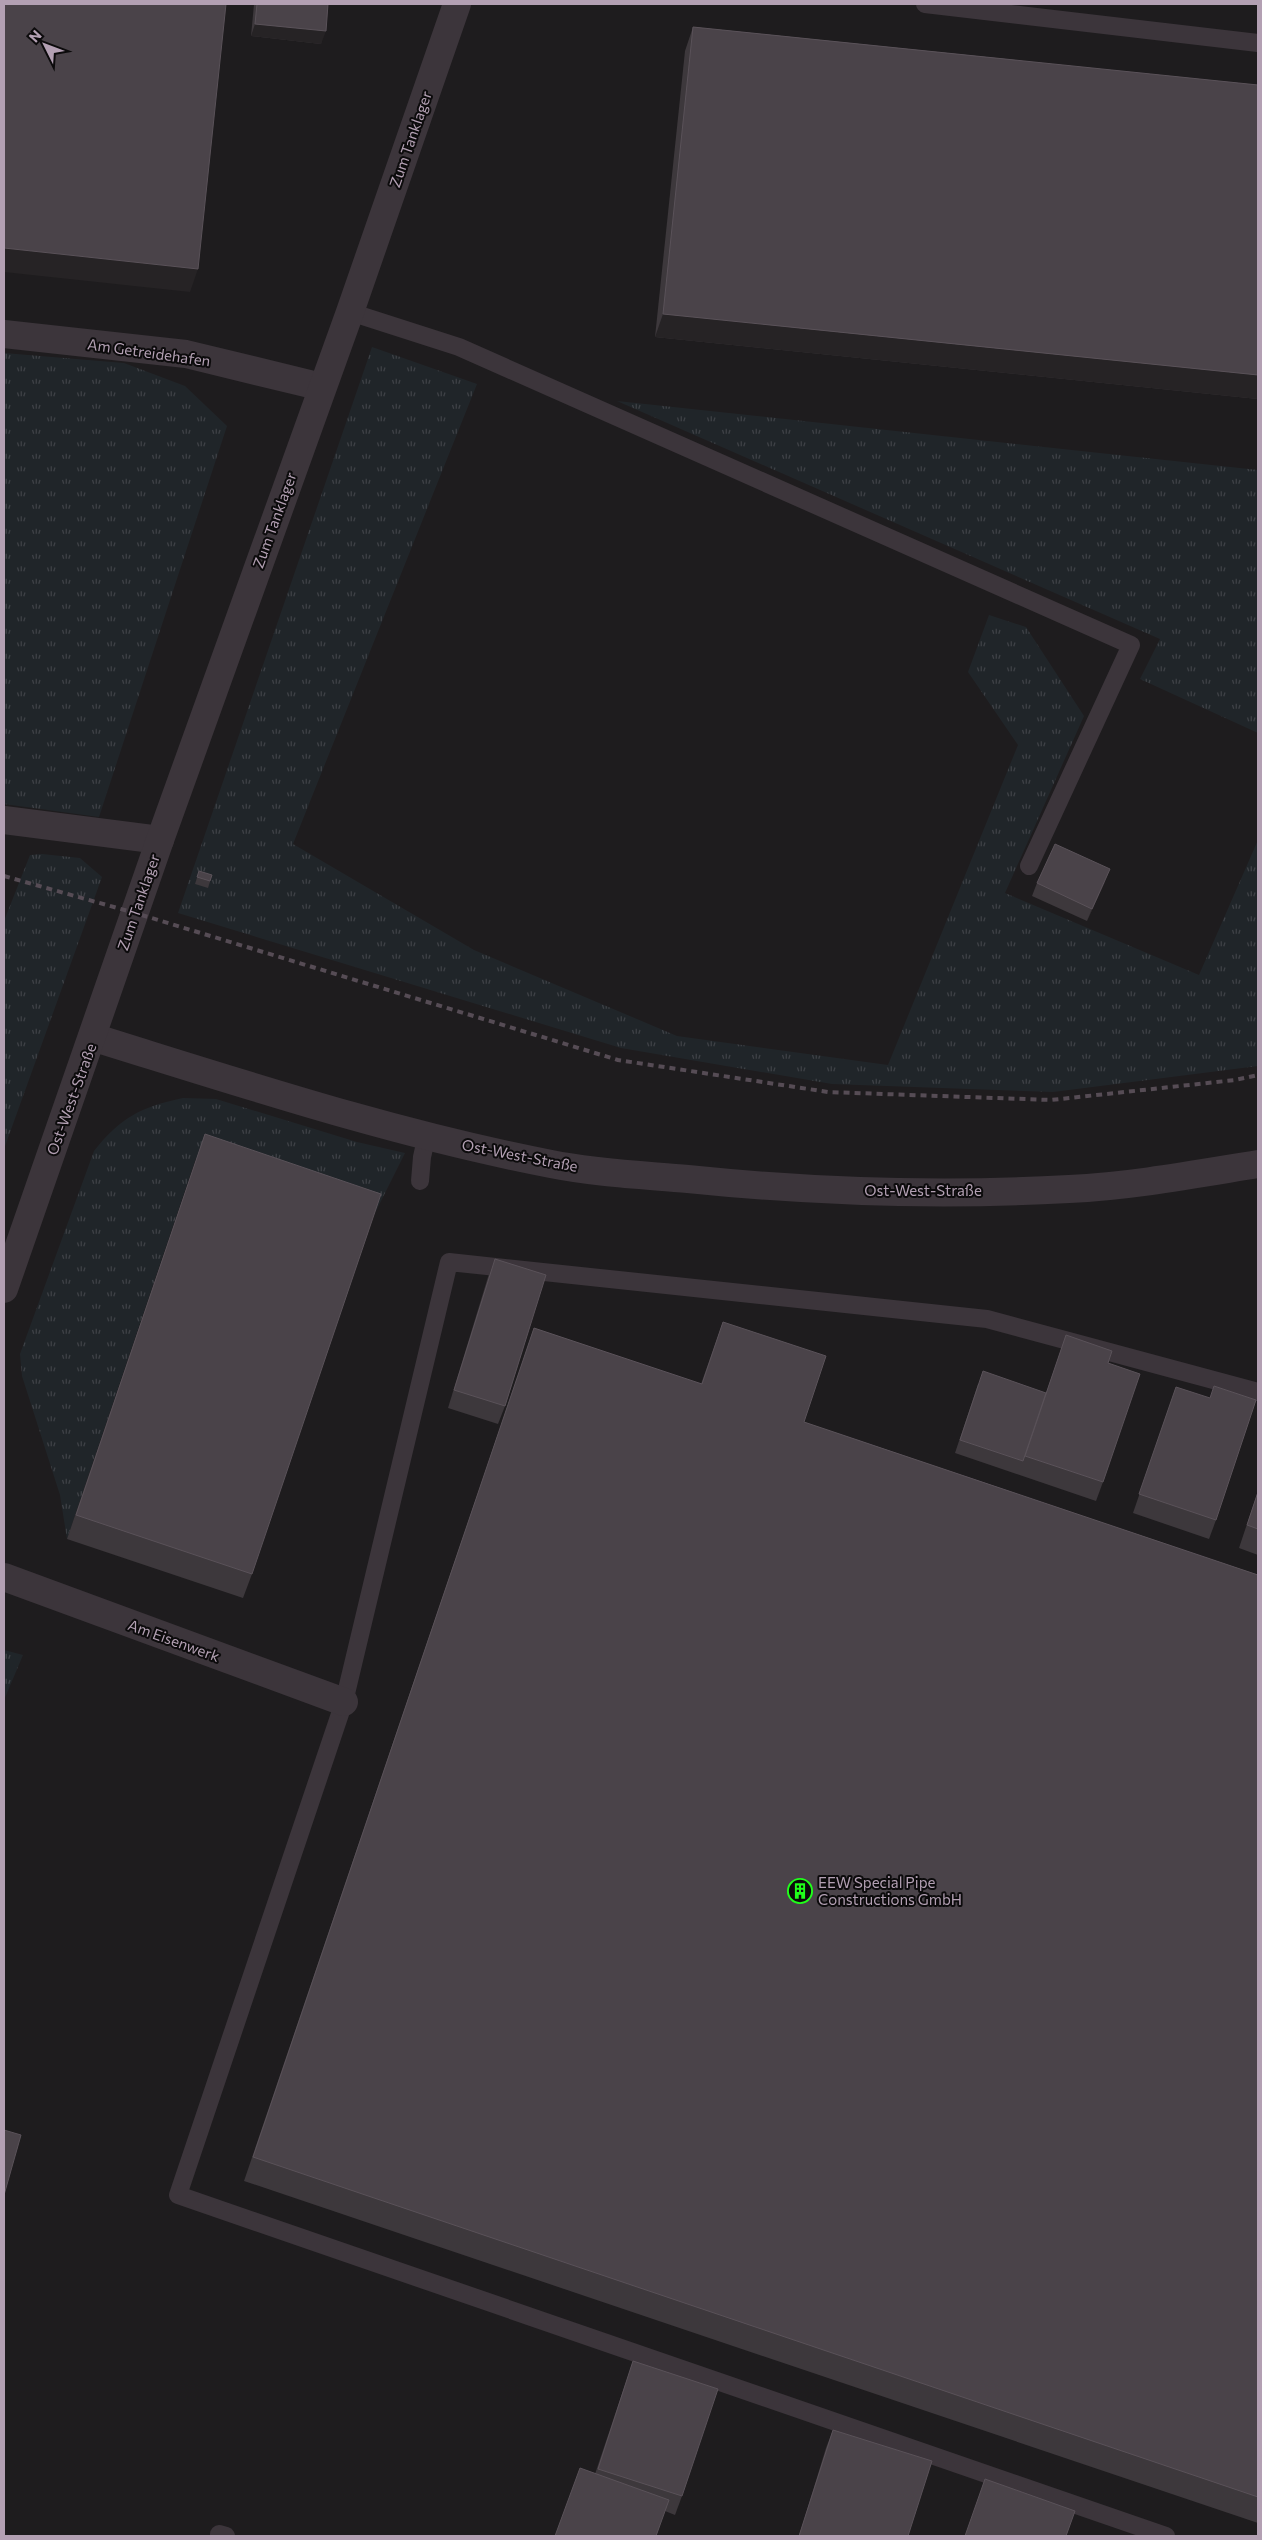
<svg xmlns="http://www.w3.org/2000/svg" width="1262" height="2540" viewBox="0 0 1262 2540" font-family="Commissioner,sans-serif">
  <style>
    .built { fill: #1e1c1e }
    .grass { fill: url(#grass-tufts) }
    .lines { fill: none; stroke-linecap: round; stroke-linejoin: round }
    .lane { stroke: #3c353b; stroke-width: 18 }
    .street { stroke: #3c353b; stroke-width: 28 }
    .rail { stroke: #564c55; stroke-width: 4; stroke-dasharray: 6 5; stroke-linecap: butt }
    .wall { fill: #3d383c }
    .shaded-wall { fill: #262325 }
    .building { fill: #4a4349; stroke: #5a5259 }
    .labels { text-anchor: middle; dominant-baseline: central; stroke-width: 4; stroke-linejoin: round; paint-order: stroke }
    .street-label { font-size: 15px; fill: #b3a0b3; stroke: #0c0b0c }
    .poi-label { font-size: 15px; fill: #b3a0b3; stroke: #0c0b0c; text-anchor: start }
  </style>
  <defs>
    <pattern id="grass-tufts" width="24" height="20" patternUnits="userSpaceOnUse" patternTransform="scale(1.25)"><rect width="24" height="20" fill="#202529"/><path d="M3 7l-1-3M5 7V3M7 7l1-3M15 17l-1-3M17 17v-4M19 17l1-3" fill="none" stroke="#3e4146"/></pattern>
  </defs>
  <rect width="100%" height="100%" fill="#111011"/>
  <!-- built -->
  <rect class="built" x="4" y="4" width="1254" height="2532"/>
  <!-- grass -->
  <g class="grass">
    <polygon points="372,347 477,384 293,844 474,950 677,1036 888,1065 1018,745 968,672 989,615 1026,627 1084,716 1005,893 1199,975 1258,840 1258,1066 1053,1092 832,1084 621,1048 178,913"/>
    <polygon points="4,353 124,363 185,386 227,426 99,817 4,804"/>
    <polygon points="617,401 1258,470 1258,733 1140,679 1160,639"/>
    <polygon points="42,854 80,858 102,877 4,1149 4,921 30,855"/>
    <path d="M183 1098 216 1099 357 1142 405 1153 373 1217 196 1158 67 1539 60 1495 22 1376 20 1354 94 1151C121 1117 141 1107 183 1098Z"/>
    <polygon points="4,1650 23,1655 4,1700"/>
  </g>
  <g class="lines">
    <!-- lane -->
    <g class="lane">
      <polyline points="925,4 1258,43"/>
      <polyline points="350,312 459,347 1131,645 1029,866"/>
      <polyline points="420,1181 422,1157 427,1135"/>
      <polyline points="219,2536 219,2534 226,2536"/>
      <polyline points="1166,2536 178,2195 344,1702 449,1262 987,1319 1258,1392"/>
    </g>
    <!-- street -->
    <g class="street">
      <polyline points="4,334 186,354 322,387"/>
      <polyline points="4,820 160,840"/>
      <path d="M92 1037C244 1084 395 1134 551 1164 596 1173 643 1175 688 1179 814 1192 943 1196 1069 1189 1132 1186 1196 1174 1258 1164"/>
      <polyline points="4,1289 160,840 350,312 457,4"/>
      <polyline points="4,1577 344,1702"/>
    </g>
    <!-- rail -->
    <polyline class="rail" points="4,876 135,913 618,1060 828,1092 1051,1100 1235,1080 1258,1075"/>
  </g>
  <!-- wall -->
  <g class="wall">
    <polygon points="254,4 328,4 321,44 251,36"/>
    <polygon points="693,27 1258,85 1258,399 655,337 685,51"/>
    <polygon points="199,871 212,875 208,888 195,884"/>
    <polygon points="1105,882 1087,921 1032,896 1037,883"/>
    <polygon points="205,1134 252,1574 243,1598 67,1539"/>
    <polygon points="495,1259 505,1406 498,1424 448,1408 488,1277"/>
    <polygon points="723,1322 804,1422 1258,1575 1258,2523 244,2181 534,1328 701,1384"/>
    <polygon points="1066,1335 1108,1363 1103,1482 1096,1501 955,1453 978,1384 1046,1393"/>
    <polygon points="1170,1405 1216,1520 1209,1539 1133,1513"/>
    <polygon points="1258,1491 1258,1555 1239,1548"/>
    <polygon points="633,2361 682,2496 675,2515 665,2511 595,2474"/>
    <polygon points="833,2430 908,2536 799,2536 826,2448"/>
  </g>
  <!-- shaded-wall -->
  <g class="shaded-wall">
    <polygon points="255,24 326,31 321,44 251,36"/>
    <polygon points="4,248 198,269 190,292 4,272"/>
    <polygon points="663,314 1258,375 1258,399 655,337"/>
    <polygon points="1110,869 1105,882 1087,921 1092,909"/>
  </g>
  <!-- building -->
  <g class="building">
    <polygon points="4,4 226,4 198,269 4,248"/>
    <polygon points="257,4 328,4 326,31 255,24"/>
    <polygon points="693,27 1258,85 1258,375 663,314"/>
    <polygon points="1055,844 1110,869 1092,909 1037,883"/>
    <polygon points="199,871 212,875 210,881 197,877"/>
    <polygon points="205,1134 381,1194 252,1574 76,1515"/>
    <polygon points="495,1259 546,1275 505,1406 454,1390"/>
    <polygon points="723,1322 826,1356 804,1422 1258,1575 1258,2497 253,2157 534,1328 702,1384"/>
    <polygon points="1066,1335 1112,1351 1108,1363 1140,1374 1103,1482 1025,1456"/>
    <polygon points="983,1371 1046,1393 1023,1461 960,1440"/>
    <polygon points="1214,1386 1256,1400 1216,1520 1139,1494 1176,1387 1210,1398"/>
    <polygon points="1258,1492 1258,1529 1247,1525"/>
    <polygon points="4,2130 21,2135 4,2195"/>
    <polygon points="633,2361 718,2389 682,2496 598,2469"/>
    <polygon points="833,2430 932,2461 908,2536 799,2536"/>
    <polygon points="580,2468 669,2500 656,2536 555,2536"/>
    <polygon points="985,2479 1075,2511 1066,2536 965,2536"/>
  </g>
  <!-- icons -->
  <defs>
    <symbol id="building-ring" viewBox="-11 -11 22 22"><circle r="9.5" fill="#0c0b0c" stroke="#20ff1a" stroke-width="1.5"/><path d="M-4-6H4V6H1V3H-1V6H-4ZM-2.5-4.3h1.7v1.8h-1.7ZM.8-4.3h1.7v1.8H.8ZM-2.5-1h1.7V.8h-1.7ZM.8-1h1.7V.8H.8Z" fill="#20ff1a"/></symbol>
  </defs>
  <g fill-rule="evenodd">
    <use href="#building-ring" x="786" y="1877" width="28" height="28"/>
  </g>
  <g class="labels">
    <!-- street labels -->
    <g class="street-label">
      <text transform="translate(410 139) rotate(-71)">Zum Tanklager</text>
      <text transform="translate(149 352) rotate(8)">Am Getreidehafen</text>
      <text transform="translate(274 520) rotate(-70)">Zum Tanklager</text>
      <text transform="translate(138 902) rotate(-71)">Zum Tanklager</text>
      <text transform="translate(71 1099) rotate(-70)">Ost-West-Straße</text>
      <text transform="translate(520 1155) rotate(11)">Ost-West-Straße</text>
      <text x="923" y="1190">Ost-West-Straße</text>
      <text transform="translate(174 1640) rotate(20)">Am Eisenwerk</text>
    </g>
    <!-- poi labels -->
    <g class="poi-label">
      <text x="818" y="1882">EEW Special Pipe<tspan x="818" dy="17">Constructions GmbH</tspan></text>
    </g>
  </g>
  <!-- border -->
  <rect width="1262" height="2540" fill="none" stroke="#b3a0b3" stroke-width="10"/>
  <!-- north arrow -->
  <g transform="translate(45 45) rotate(312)" stroke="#0c0b0c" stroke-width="4" paint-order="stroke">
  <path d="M0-4L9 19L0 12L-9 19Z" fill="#b3a0b3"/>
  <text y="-8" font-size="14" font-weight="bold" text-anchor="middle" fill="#b3a0b3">N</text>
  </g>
</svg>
